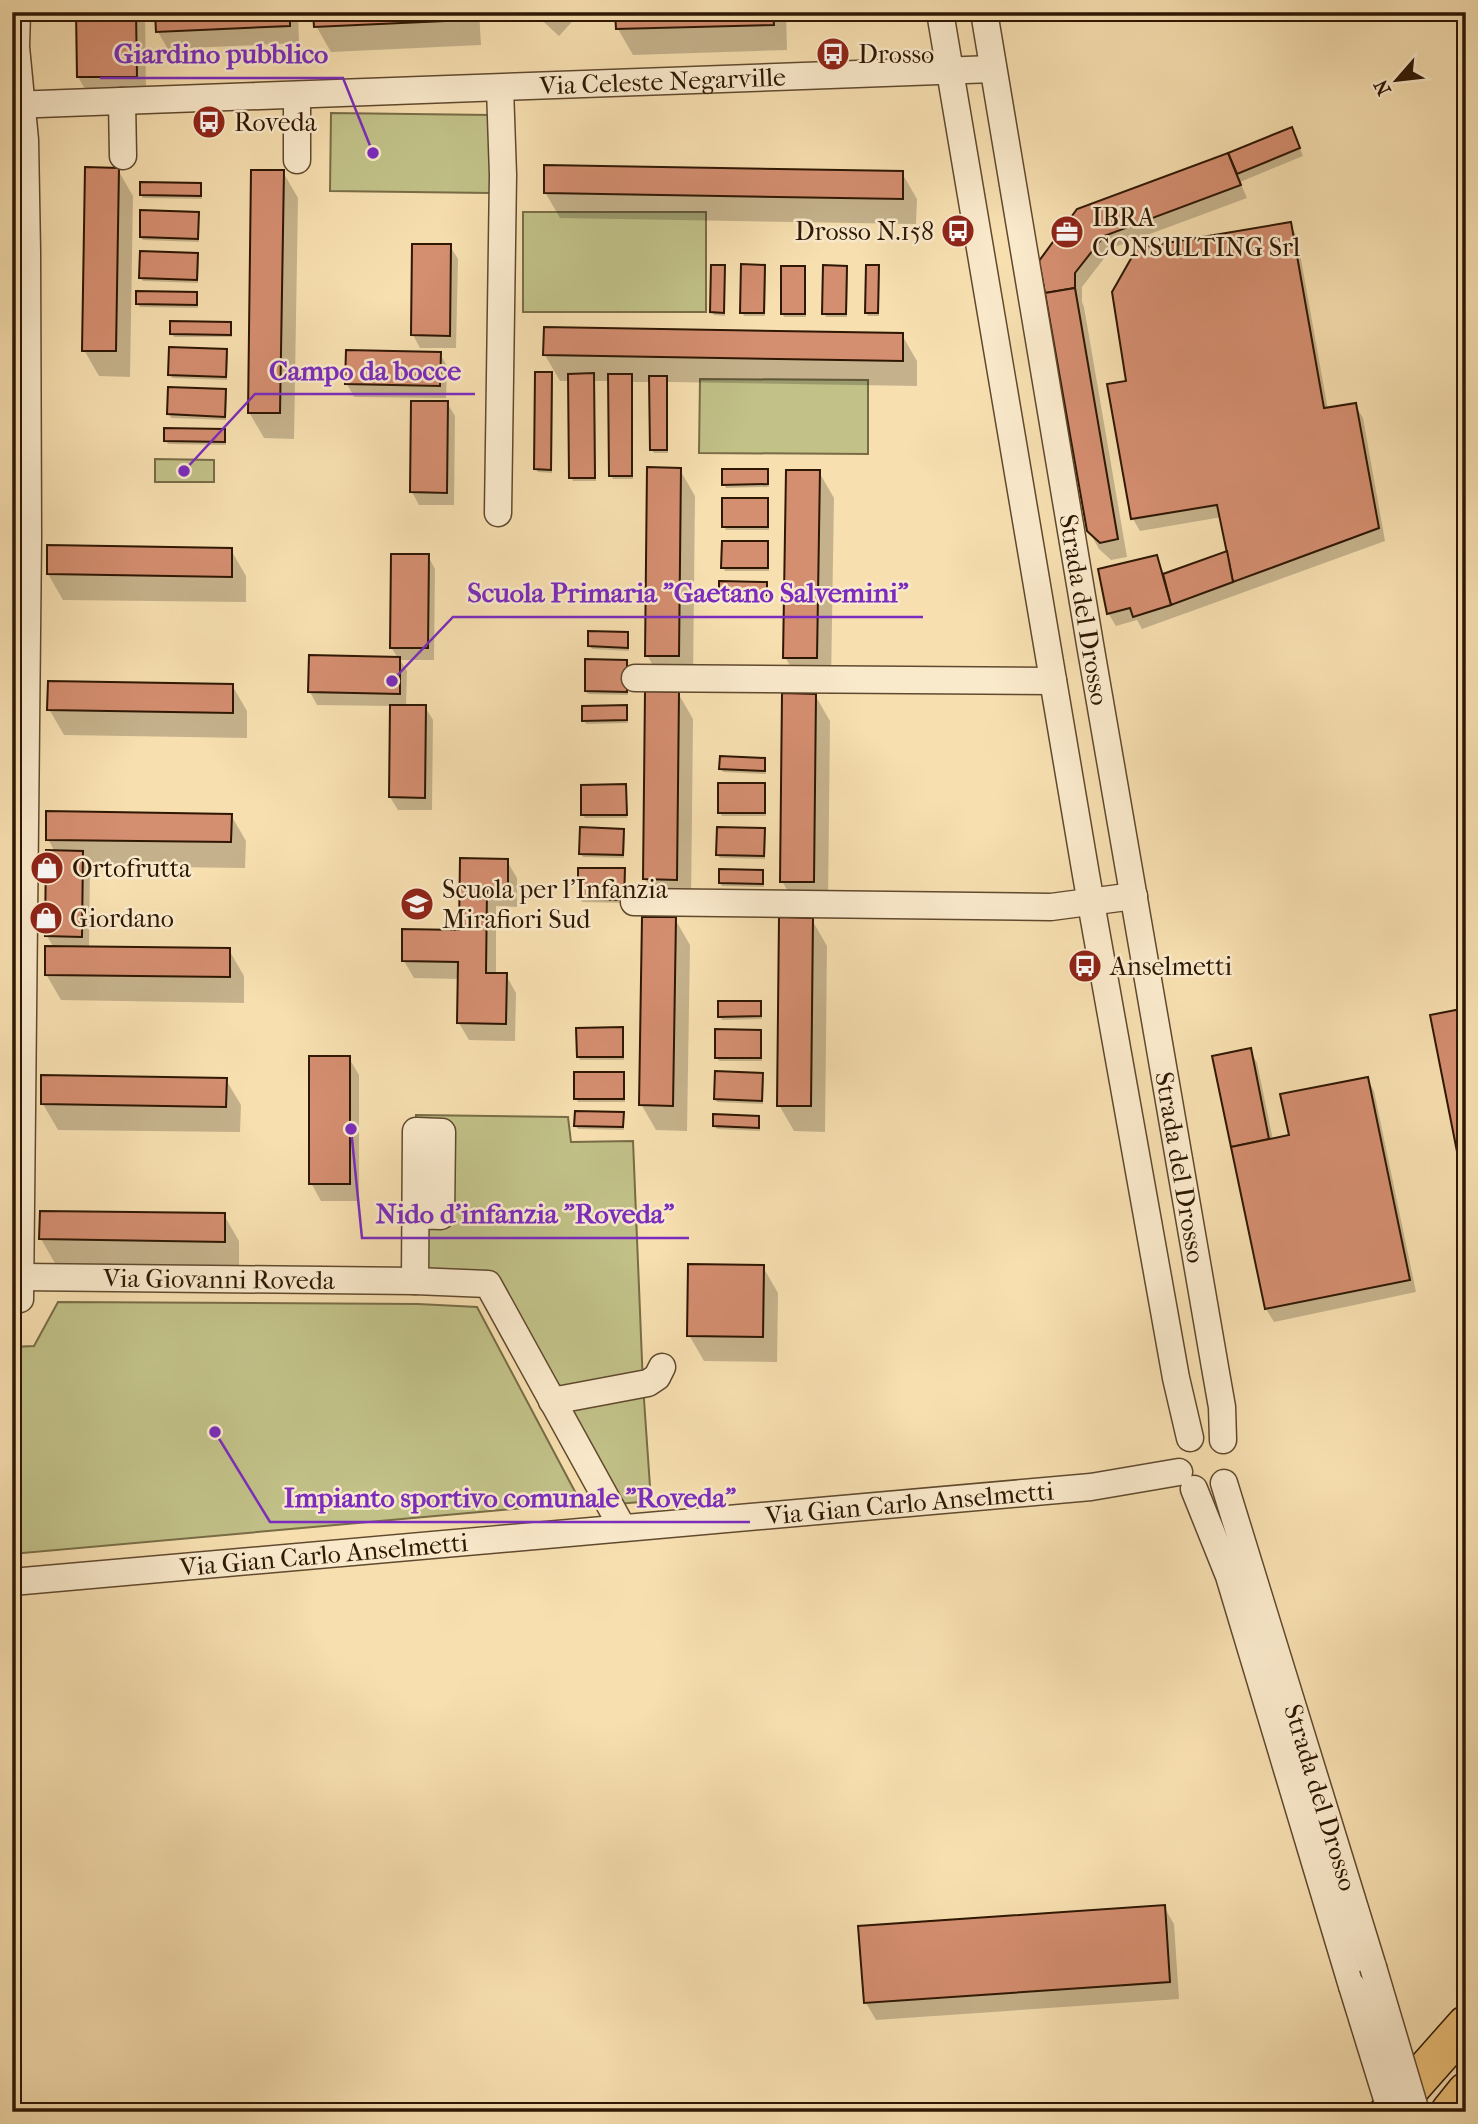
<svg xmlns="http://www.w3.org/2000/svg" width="1478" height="2124" viewBox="0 0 1478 2124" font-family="'IM FELL French Canon',serif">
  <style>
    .green { fill: #c1c188; stroke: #786c46; stroke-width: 2 }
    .shadow { fill: #0003 }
    .building { fill: #d48e70; stroke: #2e1703; stroke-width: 2 }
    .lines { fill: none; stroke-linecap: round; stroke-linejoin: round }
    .minor-casing { stroke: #60492e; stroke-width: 29 }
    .highway-casing { stroke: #2e1703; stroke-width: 41 }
    .minor { stroke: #faeacc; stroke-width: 26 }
    .highway { stroke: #ecc078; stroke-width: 38 }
    .minor-bridge-casing { stroke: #60492e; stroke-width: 29; stroke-linecap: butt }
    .minor-bridge { stroke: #faeacc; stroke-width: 26 }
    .labels { text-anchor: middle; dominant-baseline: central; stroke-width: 5; stroke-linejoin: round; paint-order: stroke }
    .poi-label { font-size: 26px; fill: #2e1703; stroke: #faeacc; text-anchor: start }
    .street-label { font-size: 26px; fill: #2e1703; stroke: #faeacc }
    .leader { fill: none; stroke: #7b2cbf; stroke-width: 2.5 }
    .callout-dot { fill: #7b2cbf; stroke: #faeacc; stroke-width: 2.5 }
    .callout-label { font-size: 28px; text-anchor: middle; font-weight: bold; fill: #7b2cbf; stroke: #faeacc; stroke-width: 5; stroke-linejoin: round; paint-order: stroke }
  </style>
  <rect width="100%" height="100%" fill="#f7dfb0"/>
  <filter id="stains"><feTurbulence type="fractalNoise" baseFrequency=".00286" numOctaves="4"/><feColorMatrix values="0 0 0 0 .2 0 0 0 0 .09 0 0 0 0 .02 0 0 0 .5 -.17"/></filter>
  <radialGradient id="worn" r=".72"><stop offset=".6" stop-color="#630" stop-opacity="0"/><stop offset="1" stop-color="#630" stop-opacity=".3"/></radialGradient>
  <!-- green -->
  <g class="green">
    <polygon points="331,113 491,115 490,193 330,191"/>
    <rect x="523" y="212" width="183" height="100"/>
    <polygon points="700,379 868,380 868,454 699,453"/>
    <polygon points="155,459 214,460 214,482 155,482"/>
    <polygon points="416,1115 568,1117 571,1142 633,1141 643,1385 651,1501 618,1504 493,1276 415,1272"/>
    <polygon points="58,1302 418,1304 477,1307 581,1503 12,1554 12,1347 34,1346"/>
  </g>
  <!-- shadow -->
  <g class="shadow">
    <polygon points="78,12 145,12 146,93 88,94 78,77"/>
    <polygon points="157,12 298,12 299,43 168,49 158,32"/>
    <polygon points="315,12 479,12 481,45 331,52 316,26"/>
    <polygon points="533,12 581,12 559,36"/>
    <polygon points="617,12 786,12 787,50 633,55 618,29"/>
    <polygon points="1296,138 1303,156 1240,182 1247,198 1112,248 1082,287 1082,302 1084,307 1127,557 1111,560 1099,549 1089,531 1041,261 1078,211 1229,155"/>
    <polygon points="118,170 133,196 130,377 99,376 84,350"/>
    <polygon points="283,172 298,198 294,439 264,438 249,412"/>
    <polygon points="902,173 917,199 916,224 560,218 545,192"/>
    <polygon points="200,185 202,199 143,198 141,195"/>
    <polygon points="197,214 199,217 199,242 143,240 141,237"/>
    <polygon points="1290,224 1297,237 1328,410 1355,405 1363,418 1385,541 1142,629 1137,620 1116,626 1108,613 1156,557 1165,575 1229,552 1222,517 1140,531 1133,519 1128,382"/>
    <polygon points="450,246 458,259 456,348 420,348 413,335"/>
    <polygon points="197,255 199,258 198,283 143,281 141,278"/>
    <polygon points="724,267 725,270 725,316 714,315 712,312"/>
    <polygon points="764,267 766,270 765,316 744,316 742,312"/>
    <polygon points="804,267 806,271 806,317 784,317 782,313"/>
    <polygon points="878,267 880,270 879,316 868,316 866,312"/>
    <polygon points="846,268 848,271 847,317 826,317 824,313"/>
    <polygon points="196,294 198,308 140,307 138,304"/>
    <polygon points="230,323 232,337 174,337 172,333"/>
    <polygon points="902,335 917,361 917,386 668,382 668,453 654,453 652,450 651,382 633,382 633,479 613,479 611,475 610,381 595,381 596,481 573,481 571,477 570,381 560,381 545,355"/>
    <polygon points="226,351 228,355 227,380 172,378 170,374"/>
    <polygon points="440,354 447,366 446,398 354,397 347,384"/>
    <polygon points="551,374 553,377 552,473 538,472 536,469"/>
    <polygon points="225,391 227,395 226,420 171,418 169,414"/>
    <polygon points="447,403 455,416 454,505 419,505 412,492"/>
    <polygon points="224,431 226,445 168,444 166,441"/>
    <polygon points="680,470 695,496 693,682 662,681 647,655"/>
    <polygon points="767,471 769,487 726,488 724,484"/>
    <polygon points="819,472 834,498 831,684 800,683 785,657"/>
    <polygon points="767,500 769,504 769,530 726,530 724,526"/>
    <polygon points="767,543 769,546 769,571 725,571 723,567"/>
    <polygon points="231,550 246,576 246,602 63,600 48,574"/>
    <polygon points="428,556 435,569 434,660 400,660 407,671 406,707 425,707 433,720 432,810 398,810 390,797 392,706 317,705 310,692 398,658 391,647"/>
    <polygon points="766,584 768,598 723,597 721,594"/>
    <polygon points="12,604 22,620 21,646 12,646"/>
    <polygon points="627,634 629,651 592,649 590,646"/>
    <polygon points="626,662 628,665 628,695 588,694 586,691"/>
    <polygon points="232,685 247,711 247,738 64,735 49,709"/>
    <polygon points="678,693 693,719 691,905 660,905 645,879"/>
    <polygon points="815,695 830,721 828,907 797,907 782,881"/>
    <polygon points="626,706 628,723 586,724 584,720"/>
    <polygon points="764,759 766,774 723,772 721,768"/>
    <polygon points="764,784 766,816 722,816 720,813"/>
    <polygon points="625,786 627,818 585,818 583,815"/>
    <polygon points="231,815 246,841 245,868 90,866 89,948 229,950 244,976 244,1003 61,1000 46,974 54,948 47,936 55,852 48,839"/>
    <polygon points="764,830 766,833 765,859 720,858 718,855"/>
    <polygon points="623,831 625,835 624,858 583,857 581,853"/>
    <polygon points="461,860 507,861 517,878 517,907 496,906 496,975 506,975 516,993 515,1041 469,1040 459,1023 460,979 414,978 404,961 460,932"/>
    <polygon points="624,870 626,874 625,903 582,902 580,899"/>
    <polygon points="762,872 764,887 722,886 720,883"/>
    <polygon points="675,919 690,945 687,1131 656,1130 641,1104"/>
    <polygon points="812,920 827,946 825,1132 794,1131 779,1105"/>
    <polygon points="760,1002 762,1019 722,1020 720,1016"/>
    <polygon points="622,1029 624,1060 580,1060 578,1057"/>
    <polygon points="760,1032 762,1035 762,1061 719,1061 717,1057"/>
    <polygon points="1250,1050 1257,1063 1273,1140 1291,1137 1367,1079 1374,1091 1416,1292 1274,1322 1266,1309 1214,1057"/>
    <polygon points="349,1058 359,1075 359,1201 321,1201 311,1183"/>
    <polygon points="623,1074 625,1078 625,1102 578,1102 576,1098"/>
    <polygon points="762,1075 764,1078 763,1104 717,1102 715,1099"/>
    <polygon points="226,1080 241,1105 240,1132 58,1130 43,1104"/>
    <polygon points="623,1114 624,1130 578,1129 576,1126"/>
    <polygon points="758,1118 760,1131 717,1129 715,1126"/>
    <polygon points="224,1215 239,1241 239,1267 56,1265 41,1239"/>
    <polygon points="763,1267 778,1293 777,1362 704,1361 689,1335"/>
    <polygon points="1164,1907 1174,1924 1179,1999 876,2020 866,2003"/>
  </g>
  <!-- building -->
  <g class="building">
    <polygon points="76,12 136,12 137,77 77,77"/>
    <polygon points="155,12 290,12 290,26 156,32"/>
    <polygon points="313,12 467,12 467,20 314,27"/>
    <polygon points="615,12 773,12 774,25 616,29"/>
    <polygon points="1292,127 1300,148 1237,174 1228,153"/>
    <polygon points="1228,153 1241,185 1104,236 1075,273 1075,288 1045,293 1039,261 1077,209"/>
    <polygon points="544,165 903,171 903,199 544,193"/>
    <polygon points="85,167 119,168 116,351 82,351"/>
    <polygon points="251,170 284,170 280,413 248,413"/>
    <polygon points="140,182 201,183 201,196 140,195"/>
    <polygon points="140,210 199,212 198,239 140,237"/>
    <polygon points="1291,222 1324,408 1356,403 1379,528 1233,582 1217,505 1131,519 1107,384 1126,381 1112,292 1137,248"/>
    <polygon points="412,244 451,244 450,336 411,335"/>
    <polygon points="140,251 198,253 197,280 139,278"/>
    <polygon points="741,264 765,265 764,313 740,313"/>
    <polygon points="711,265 725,265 724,313 710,312"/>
    <polygon points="823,265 847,266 846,314 822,314"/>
    <polygon points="866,265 879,265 878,313 865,313"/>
    <rect x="781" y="266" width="24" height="48"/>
    <polygon points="1075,288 1118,539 1100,543 1087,531 1045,293"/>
    <polygon points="136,291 197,292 197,305 136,304"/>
    <polygon points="170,321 231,322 231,335 170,334"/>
    <polygon points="544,327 903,333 903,361 543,355"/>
    <polygon points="169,347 227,349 226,377 168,375"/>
    <polygon points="346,350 441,352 440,386 345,384"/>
    <polygon points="535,372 552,372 551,470 534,469"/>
    <polygon points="594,373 595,478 569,478 568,374"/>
    <polygon points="608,374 632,374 632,476 609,476"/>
    <polygon points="649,376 667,376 667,450 650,450"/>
    <polygon points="168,387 226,389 225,417 167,414"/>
    <polygon points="411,401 448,401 447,493 410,492"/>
    <polygon points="164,428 225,429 225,442 164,441"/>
    <polygon points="647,467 681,468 679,656 645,656"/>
    <polygon points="722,469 768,469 768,484 722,485"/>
    <polygon points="786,470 820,470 817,658 783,658"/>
    <rect x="722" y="498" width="46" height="29"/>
    <polygon points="722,541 768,541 768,568 721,568"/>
    <polygon points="47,545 232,548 232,577 47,574"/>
    <polygon points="1227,551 1233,582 1171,605 1163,574"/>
    <polygon points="391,554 429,554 428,648 390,648"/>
    <polygon points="1157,555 1171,605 1133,617 1130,608 1107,614 1098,569"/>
    <polygon points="719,581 767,582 767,595 719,594"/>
    <polygon points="588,631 628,632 628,648 588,646"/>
    <polygon points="309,655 400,657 400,694 308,692"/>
    <polygon points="585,659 627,660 627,692 585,691"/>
    <polygon points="48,681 233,684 233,713 47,710"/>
    <polygon points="645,691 679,692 677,880 643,879"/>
    <polygon points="782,693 816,694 814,882 780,882"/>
    <polygon points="390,705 426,705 425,798 389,797"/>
    <polygon points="627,705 627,720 582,721 582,706"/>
    <polygon points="720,756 765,758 765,771 719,769"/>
    <rect x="718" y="783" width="47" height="30"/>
    <polygon points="626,784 627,815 581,815 581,785"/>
    <polygon points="46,811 232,814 231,842 46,840"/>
    <polygon points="580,827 624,829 623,855 579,854"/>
    <polygon points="717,827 765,828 764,856 716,855"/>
    <polygon points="46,850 83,851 82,937 45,936"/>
    <polygon points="460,858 508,859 508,890 487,890 486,973 507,973 506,1024 457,1023 458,962 402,961 402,929 459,930"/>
    <polygon points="578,868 625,868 624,900 578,899"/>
    <polygon points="719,869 763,870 763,884 719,883"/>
    <polygon points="642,917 676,917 673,1106 639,1105"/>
    <polygon points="779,917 813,918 811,1106 777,1106"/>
    <polygon points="45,946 230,948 230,977 45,975"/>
    <polygon points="718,1001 761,1001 761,1016 718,1017"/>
    <polygon points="1466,1008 1466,1197 1430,1015"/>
    <polygon points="623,1027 623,1057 577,1057 576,1028"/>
    <polygon points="715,1029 761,1030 761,1058 715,1058"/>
    <polygon points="1251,1048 1269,1139 1231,1147 1212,1056"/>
    <rect x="309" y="1056" width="41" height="128"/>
    <polygon points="715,1071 763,1073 762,1101 714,1099"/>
    <rect x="574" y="1072" width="50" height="27"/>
    <polygon points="41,1075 227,1078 226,1107 41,1104"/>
    <polygon points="1368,1077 1410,1280 1265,1309 1231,1147 1289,1135 1280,1094"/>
    <polygon points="575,1111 624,1112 623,1127 574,1126"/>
    <polygon points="713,1114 759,1116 759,1128 713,1126"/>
    <polygon points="40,1211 225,1213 225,1242 39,1239"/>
    <polygon points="688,1264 764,1265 763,1337 687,1336"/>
    <polygon points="1165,1905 1170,1982 864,2003 858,1926"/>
  </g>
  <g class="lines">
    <defs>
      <g id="minor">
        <polyline points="17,12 16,47 25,140 27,252 28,537 20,1299"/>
        <polyline points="940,12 1086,875 1176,1378 1190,1438"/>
        <path id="s1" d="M984 12 1091 650 1216 1373 1222 1407 1223 1440"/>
        <polyline points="122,101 123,156"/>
        <path id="s2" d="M12 105 993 69"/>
        <polyline points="297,160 297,96"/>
        <polyline points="498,513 503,175 500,88"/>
        <polyline points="635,678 1053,681"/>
        <polyline points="634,902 1051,907 1134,896"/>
        <path id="s3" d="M21 1277 415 1281 488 1284 622 1527"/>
        <polyline points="415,1281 416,1131 442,1132 441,1216 416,1215"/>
        <polyline points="552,1401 648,1383 657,1377 662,1367"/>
        <path id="s4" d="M1224 1483 1373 1967"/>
        <polyline points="1194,1489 1229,1576 1352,1986"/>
        <path id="s5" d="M12 1582 1091 1487 1179 1472"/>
      </g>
      <g id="highway">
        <polyline points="1389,2112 1466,2025"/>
        <polyline points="1450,2112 1466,2092"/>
      </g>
    </defs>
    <!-- minor casing -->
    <use href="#minor" class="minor-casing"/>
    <!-- highway casing -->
    <use href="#highway" class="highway-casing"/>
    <!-- minor -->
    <use href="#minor" class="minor"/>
    <!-- highway -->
    <use href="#highway" class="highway"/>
    <defs>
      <g id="minor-bridge">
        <polyline points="1373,1967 1416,2112"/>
        <polyline points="1352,1986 1391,2112"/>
      </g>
    </defs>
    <!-- minor-bridge casing -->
    <use href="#minor-bridge" class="minor-bridge-casing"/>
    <!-- minor-bridge -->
    <use href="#minor-bridge" class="minor-bridge"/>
  </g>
  <!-- icons -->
  <defs>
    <symbol id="bus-disc" viewBox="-11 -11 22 22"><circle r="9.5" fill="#8f2418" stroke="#faeacc"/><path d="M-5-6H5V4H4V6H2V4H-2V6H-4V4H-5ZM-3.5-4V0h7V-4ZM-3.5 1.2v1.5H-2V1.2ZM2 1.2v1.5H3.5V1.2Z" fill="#fff"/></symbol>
    <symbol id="office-disc" viewBox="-11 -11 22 22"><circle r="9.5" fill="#8f2418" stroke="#faeacc"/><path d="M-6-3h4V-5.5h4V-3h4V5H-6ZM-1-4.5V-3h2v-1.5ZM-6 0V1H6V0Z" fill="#fff"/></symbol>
    <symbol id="shop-disc" viewBox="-11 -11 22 22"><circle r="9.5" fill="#8f2418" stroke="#faeacc"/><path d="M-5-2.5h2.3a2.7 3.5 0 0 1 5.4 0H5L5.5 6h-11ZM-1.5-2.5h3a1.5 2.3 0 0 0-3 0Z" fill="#fff"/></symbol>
    <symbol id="school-disc" viewBox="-11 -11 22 22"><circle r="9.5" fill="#8f2418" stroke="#faeacc"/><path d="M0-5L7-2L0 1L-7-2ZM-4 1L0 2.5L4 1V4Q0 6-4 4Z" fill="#fff"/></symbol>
  </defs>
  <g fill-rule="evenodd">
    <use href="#bus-disc" x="814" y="35" width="38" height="38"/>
    <use href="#bus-disc" x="190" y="103" width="38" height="38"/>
    <use href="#bus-disc" x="939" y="212" width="38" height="38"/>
    <use href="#office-disc" x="1048" y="213" width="38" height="38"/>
    <use href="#shop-disc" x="28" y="849" width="38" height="38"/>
    <use href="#school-disc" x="398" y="885" width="38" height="38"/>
    <use href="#shop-disc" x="27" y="899" width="38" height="38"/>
    <use href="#bus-disc" x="1066" y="947" width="38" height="38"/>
  </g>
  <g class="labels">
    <!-- poi labels -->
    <g class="poi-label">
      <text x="858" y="54">Drosso</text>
      <text x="234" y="122">Roveda</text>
      <text x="1092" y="217">IBRA<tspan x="1092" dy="30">CONSULTING Srl</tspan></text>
      <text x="934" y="231" text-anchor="end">Drosso N.158</text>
      <text x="72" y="868">Ortofrutta</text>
      <text x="442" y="889">Scuola per l'Infanzia<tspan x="442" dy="30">Mirafiori Sud</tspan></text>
      <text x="70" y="918">Giordano</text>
      <text x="1110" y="966">Anselmetti</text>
    </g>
    <!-- street labels -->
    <g class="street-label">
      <text stroke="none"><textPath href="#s2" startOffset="651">Via Celeste Negarville</textPath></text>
      <text stroke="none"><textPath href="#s1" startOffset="606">Strada del Drosso</textPath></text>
      <text stroke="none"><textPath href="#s1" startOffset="1172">Strada del Drosso</textPath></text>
      <text stroke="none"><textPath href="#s3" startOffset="198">Via Giovanni Roveda</textPath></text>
      <text stroke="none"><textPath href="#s5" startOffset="901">Via Gian Carlo Anselmetti</textPath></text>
      <text stroke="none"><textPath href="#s5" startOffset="313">Via Gian Carlo Anselmetti</textPath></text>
      <text stroke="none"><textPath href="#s4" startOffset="329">Strada del Drosso</textPath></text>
    </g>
  </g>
  <!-- callouts -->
  <path class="leader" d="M373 153L343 78H100M184 471L255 394H475M392 681L453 617H923M351 1129L362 1238H689M215 1432L270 1522H750"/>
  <g class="callout-dot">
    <circle cx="373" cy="153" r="7"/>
    <circle cx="184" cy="471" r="7"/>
    <circle cx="392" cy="681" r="7"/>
    <circle cx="351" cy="1129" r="7"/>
    <circle cx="215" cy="1432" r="7"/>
  </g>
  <g class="callout-label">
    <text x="221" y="63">Giardino pubblico</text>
    <text x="365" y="380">Campo da bocce</text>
    <text x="688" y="602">Scuola Primaria "Gaetano Salvemini"</text>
    <text x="525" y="1223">Nido d'infanzia "Roveda"</text>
    <text x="510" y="1507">Impianto sportivo comunale "Roveda"</text>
  </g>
  <!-- margin -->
  <rect width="1478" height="2124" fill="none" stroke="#f7dfb0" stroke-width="42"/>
  <rect x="14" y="14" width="1450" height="2096" fill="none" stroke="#2e1703" stroke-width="3.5"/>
  <rect x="21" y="21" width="1436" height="2082" fill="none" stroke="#2e1703" stroke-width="2"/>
  <!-- north arrow -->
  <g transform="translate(1397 80) rotate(242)" stroke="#faeacc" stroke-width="5" paint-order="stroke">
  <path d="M0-5L12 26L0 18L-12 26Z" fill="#2e1703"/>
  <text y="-10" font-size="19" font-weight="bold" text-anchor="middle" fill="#2e1703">N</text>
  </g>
  <rect width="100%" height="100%" filter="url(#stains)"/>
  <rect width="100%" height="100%" fill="url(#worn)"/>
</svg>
